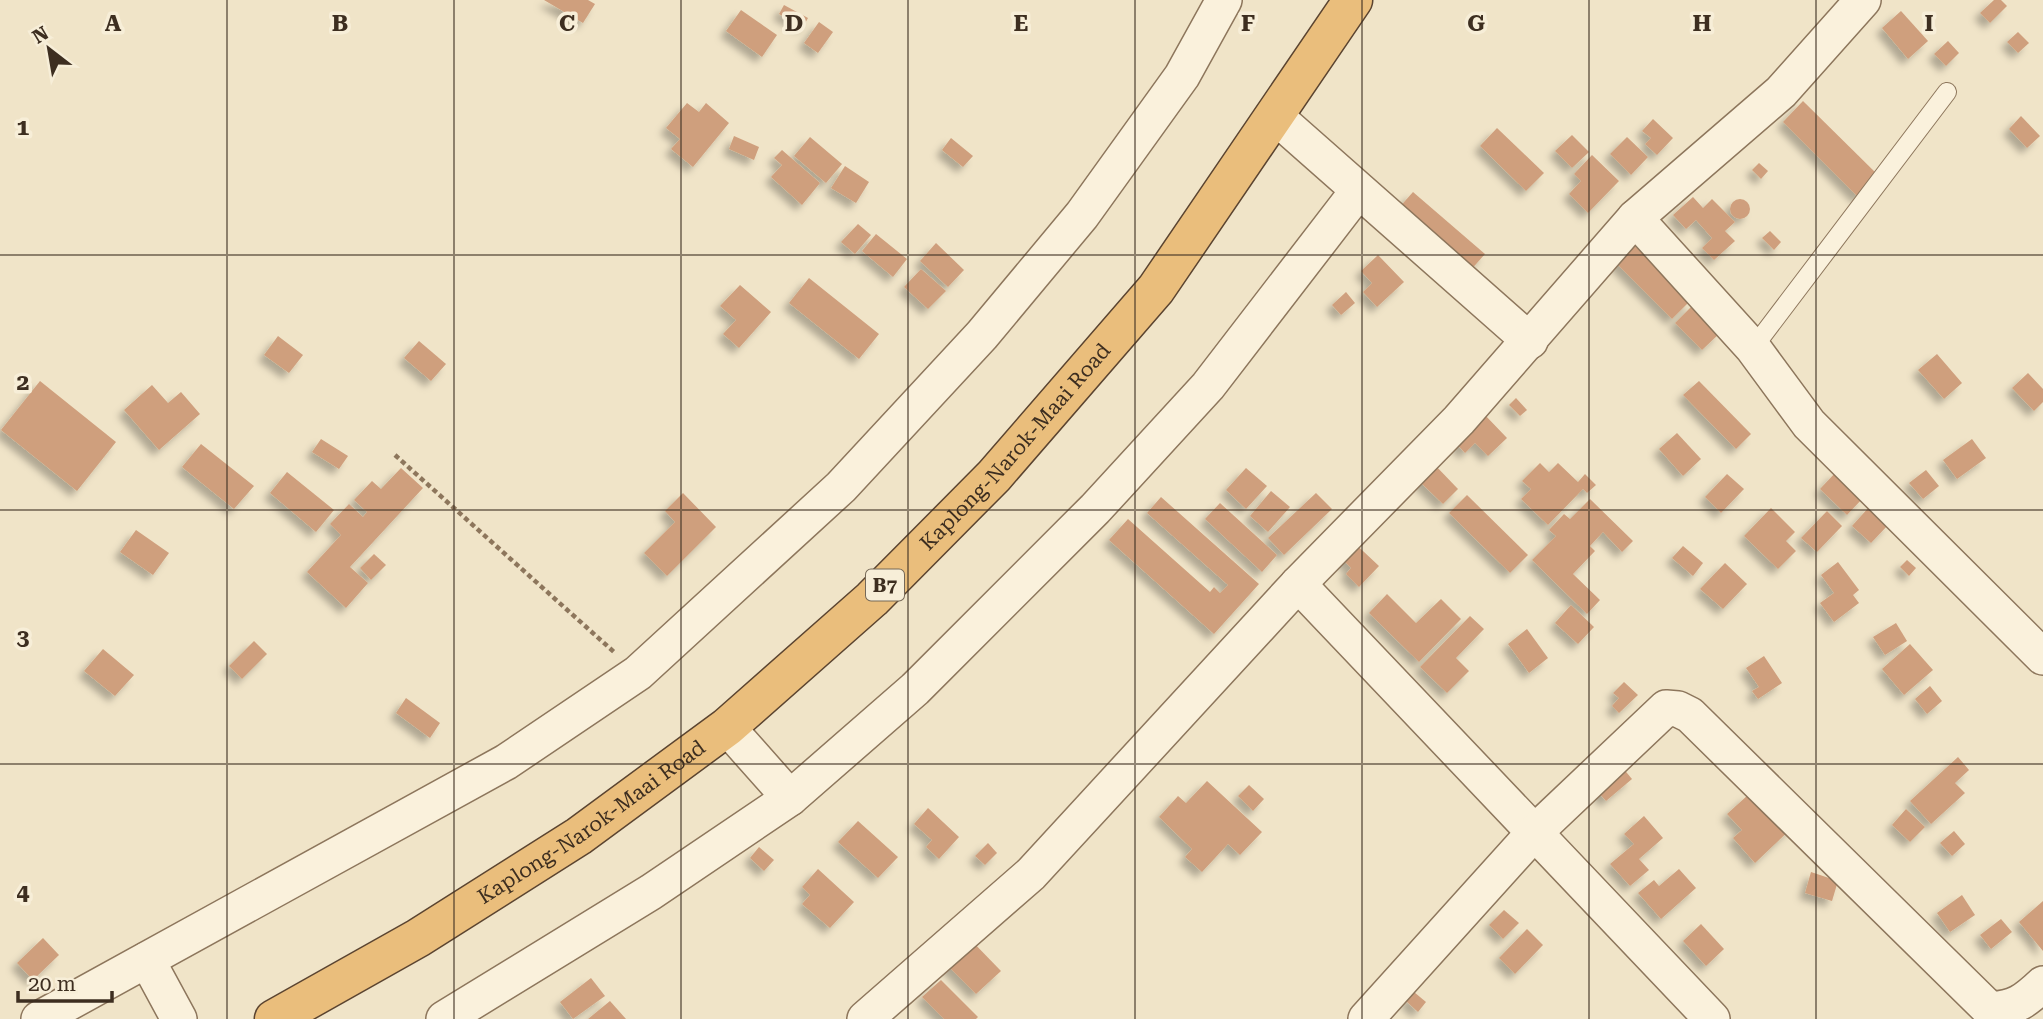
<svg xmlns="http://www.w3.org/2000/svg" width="2043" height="1019" viewBox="0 0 2043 1019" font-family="'Roboto Serif',serif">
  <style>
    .building { fill: #cf9f7d; filter: url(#shadow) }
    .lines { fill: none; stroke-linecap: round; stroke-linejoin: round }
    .service-casing { stroke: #8d765c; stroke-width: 20 }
    .minor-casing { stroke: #8d765c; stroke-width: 38 }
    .trunk-casing { stroke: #5b4430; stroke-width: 41 }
    .path { stroke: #8d765c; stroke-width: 4.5; stroke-dasharray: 5 3.5; stroke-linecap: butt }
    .service { stroke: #faf1dc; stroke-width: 18 }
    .minor { stroke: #faf1dc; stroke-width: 35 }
    .trunk { stroke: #eabe7c; stroke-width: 38 }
    .grid { fill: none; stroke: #3d2e20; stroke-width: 2; stroke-opacity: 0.55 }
    .labels { text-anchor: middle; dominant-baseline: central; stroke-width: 7; stroke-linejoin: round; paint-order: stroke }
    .shield { fill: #f7eed8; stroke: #756857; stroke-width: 2 }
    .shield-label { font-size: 19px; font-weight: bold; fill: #3d2e20 }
    .street-label { font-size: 21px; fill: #3d2e20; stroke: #f7eed8 }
    .grid-label { font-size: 23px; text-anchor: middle; font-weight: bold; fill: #3d2e20; stroke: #f7eed8; stroke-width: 7; stroke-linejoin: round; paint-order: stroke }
  </style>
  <defs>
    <filter id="shadow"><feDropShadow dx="-6" dy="6" stdDeviation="3.5" flood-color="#0004"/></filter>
  </defs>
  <rect width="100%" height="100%" fill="#f0e4c8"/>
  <!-- building -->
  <g class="building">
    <polygon points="544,0 588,0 595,4 583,23"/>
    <polygon points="1994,0 2001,0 2007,6 1990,23 1980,13"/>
    <polygon points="784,5 808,18 803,27 779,14"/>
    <polygon points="741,10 777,35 762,57 726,31"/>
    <polygon points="1901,11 1928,41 1908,59 1882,28"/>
    <polygon points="819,22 833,32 818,53 804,43"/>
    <polygon points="2018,32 2029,43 2018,53 2007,42"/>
    <polygon points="1948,41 1959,53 1946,66 1934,54"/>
    <polygon points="1803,101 1880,177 1859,198 1783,122"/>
    <polygon points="687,103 699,112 706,103 729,123 693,167 671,149 680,139 666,128"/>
    <polygon points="2021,116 2040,136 2027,148 2009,129"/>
    <polygon points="1653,119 1673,138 1657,155 1645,144 1651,138 1642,131"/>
    <polygon points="1497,128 1544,173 1526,191 1480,146"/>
    <polygon points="1572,135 1589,152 1572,168 1555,151"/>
    <polygon points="734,136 759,147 754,160 729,149"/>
    <polygon points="810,137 842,164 826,183 794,156"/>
    <polygon points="1627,137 1648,157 1631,175 1610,154"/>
    <polygon points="951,138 973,156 963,167 942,150"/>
    <polygon points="782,150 820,183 802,205 771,177 782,165 774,158"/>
    <polygon points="1592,155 1619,181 1588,213 1569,194 1581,181 1574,174"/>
    <polygon points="1759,163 1768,171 1761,179 1752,170"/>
    <polygon points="845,166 869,182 856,203 831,188"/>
    <polygon points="1413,192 1485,254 1469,272 1397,210"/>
    <polygon points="1693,197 1703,208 1712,199 1735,222 1725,231 1735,241 1714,260 1702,248 1712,238 1696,220 1686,229 1673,215"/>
    <circle cx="1740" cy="209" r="10"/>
    <polygon points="858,224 871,235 855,254 841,242"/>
    <polygon points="1770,231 1781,242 1774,250 1762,238"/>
    <polygon points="876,234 907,259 893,277 862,251"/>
    <polygon points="1627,238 1690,301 1672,319 1609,256"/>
    <polygon points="936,243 964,270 948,287 920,261"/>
    <polygon points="1378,255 1404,282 1377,307 1363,292 1372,283 1361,271"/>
    <polygon points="921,269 946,291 928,309 904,287"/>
    <polygon points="809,278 879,334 859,359 789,303"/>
    <polygon points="740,285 771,312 739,348 723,334 736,320 720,306"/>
    <polygon points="1346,292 1355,303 1341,315 1332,305"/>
    <polygon points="1693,305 1720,333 1702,350 1675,323"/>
    <polygon points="278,336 303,355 289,373 264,355"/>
    <polygon points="419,341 446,364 431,381 404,358"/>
    <polygon points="1937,354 1962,383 1944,399 1918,370"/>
    <polygon points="2028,373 2043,389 2043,402 2034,411 2012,388"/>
    <polygon points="40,381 116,442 77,491 1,430"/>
    <polygon points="1699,381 1751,434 1736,449 1683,395"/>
    <polygon points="152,385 168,403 181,392 200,414 159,450 124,410"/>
    <polygon points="1516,398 1527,410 1520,416 1509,405"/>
    <polygon points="1484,414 1507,438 1488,456 1475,443 1465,453 1455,442"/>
    <polygon points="1677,433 1701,459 1683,476 1659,449"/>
    <polygon points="321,439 348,456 339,469 312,452"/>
    <polygon points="1972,439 1986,458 1957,479 1943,460"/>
    <polygon points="201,444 254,486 234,509 182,467"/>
    <polygon points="1433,463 1458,489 1443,504 1417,479"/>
    <polygon points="1540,463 1549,472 1558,463 1578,482 1585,474 1596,485 1587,493 1583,489 1548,525 1521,499 1531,489 1522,481"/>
    <polygon points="401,468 423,488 350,567 368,583 346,608 307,572 341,535 330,524 349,504 363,517 367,512 354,500 372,481 381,489"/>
    <polygon points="1246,468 1267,486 1246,509 1226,490"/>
    <polygon points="1926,470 1939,486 1923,499 1909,483"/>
    <polygon points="287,472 334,510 316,532 270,493"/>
    <polygon points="1836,472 1863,498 1847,515 1820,489"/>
    <polygon points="1727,474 1744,489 1721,513 1705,497"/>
    <polygon points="1271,491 1290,507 1268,532 1250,516"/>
    <polygon points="683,493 716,527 667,576 644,553 675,522 665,511"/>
    <polygon points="1316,493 1332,509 1284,555 1268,538"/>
    <polygon points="1467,495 1528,555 1510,573 1449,513"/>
    <polygon points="1161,497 1259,584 1214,634 1109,540 1128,519 1210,592 1214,587 1220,593 1228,585 1147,513"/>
    <polygon points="1590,499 1633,541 1622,552 1603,532 1590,546 1595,551 1573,574 1600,600 1587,614 1532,560 1556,536 1549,530 1564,514 1570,519"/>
    <polygon points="1220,503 1277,555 1262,572 1205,519"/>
    <polygon points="1870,506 1889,524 1871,543 1852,526"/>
    <polygon points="1771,508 1795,532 1786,541 1796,551 1778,569 1744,536"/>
    <polygon points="1827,511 1842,526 1817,552 1801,538"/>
    <polygon points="136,530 169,553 153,575 120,552"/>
    <polygon points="1348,537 1379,566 1359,587 1346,574 1351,568 1334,551"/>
    <polygon points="1683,546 1703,563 1693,576 1672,558"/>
    <polygon points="374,554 386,565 371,580 360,568"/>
    <polygon points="1907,560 1916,568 1909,576 1900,567"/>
    <polygon points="1838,562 1859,590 1853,595 1859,603 1834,622 1820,603 1834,593 1821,575"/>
    <polygon points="1725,563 1747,584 1723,609 1700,589"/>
    <polygon points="1387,594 1416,623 1441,599 1461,619 1419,662 1369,613"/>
    <polygon points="1571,605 1594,627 1578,644 1555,623"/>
    <polygon points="1470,616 1484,629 1456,658 1469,671 1447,693 1420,667"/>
    <polygon points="1896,623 1907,641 1885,655 1873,637"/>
    <polygon points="1527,629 1548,658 1529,673 1508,644"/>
    <polygon points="254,641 267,654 242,679 229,666"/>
    <polygon points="1910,644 1933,670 1904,695 1882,669"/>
    <polygon points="103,649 134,675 115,696 84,671"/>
    <polygon points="1764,656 1782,683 1758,699 1752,691 1759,687 1746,668"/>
    <polygon points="1624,682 1638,695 1619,713 1612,706 1619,698 1613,693"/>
    <polygon points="1930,686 1942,701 1927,714 1915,699"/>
    <polygon points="406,698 440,723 430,738 396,713"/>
    <polygon points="1958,757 1969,770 1955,783 1965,793 1931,824 1910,801"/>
    <polygon points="1617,761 1632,779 1606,801 1591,784"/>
    <polygon points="1207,781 1262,832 1240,855 1228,844 1202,872 1185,857 1192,849 1159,817 1178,796 1186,803"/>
    <polygon points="1249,785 1264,799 1253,811 1238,796"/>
    <polygon points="1748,795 1795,825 1755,863 1733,838 1742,830 1727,814"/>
    <polygon points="928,808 959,837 939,859 926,847 932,840 914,824"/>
    <polygon points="1906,809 1925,827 1910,842 1892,825"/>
    <polygon points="1644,816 1663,838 1639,859 1649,870 1630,886 1610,864 1634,844 1624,834"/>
    <polygon points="858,821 898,857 878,878 838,842"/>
    <polygon points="1954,831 1965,844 1952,856 1940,843"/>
    <polygon points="988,843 997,853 985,865 975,856"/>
    <polygon points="759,847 774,860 764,871 750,858"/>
    <polygon points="818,869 854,902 830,928 802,904 810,895 802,887"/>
    <polygon points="1679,869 1696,888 1661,919 1638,893 1654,880 1659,886"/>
    <polygon points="1811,872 1838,881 1832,901 1805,893"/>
    <polygon points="1962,895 1975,915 1950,932 1937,913"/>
    <polygon points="2043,901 2043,951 2019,922"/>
    <polygon points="1504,910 1519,923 1503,939 1489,925"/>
    <polygon points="2001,919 2012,932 1991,949 1980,935"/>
    <polygon points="1701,924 1724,949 1706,966 1683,941"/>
    <polygon points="1527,929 1543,945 1515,974 1499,958"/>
    <polygon points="967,936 1001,971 976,994 942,960"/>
    <polygon points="43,938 59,955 33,980 17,963"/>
    <polygon points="591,978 605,996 573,1019 560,1002"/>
    <polygon points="941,980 978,1017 976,1019 944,1019 922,997"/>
    <polygon points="1414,992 1426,1002 1418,1012 1406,1001"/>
    <polygon points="610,1001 626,1019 588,1019"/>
  </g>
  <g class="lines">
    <defs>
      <polyline id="service" points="1753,348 1947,92"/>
      <g id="minor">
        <polyline points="1276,117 1530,341"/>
        <polyline points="1635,218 1753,348 1809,424 2043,657"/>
        <polyline points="1298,584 1712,1019"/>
        <polyline points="727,727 790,798"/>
        <polyline points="147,960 179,1019"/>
        <polyline points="39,1019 506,762 638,673 841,487 982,335 1082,215 1182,76 1224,0"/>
        <polyline points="444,1019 651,892 790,798 915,689 1095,509 1208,386 1358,191"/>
        <polyline points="865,1019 1031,874 1298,584 1459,420 1635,218 1781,92 1863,0"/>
        <path d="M1366 1019 1533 834 1666 708 1678 709 1690 715 1989 1009C2014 1010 2026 1000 2043 984"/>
      </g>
      <g id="trunk">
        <path id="s1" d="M274 1019 418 938 579 836 727 727 872 599 994 476 1156 289 1353 0"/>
      </g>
    </defs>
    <!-- service casing -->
    <use href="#service" class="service-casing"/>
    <!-- minor casing -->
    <use href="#minor" class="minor-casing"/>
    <!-- trunk casing -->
    <use href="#trunk" class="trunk-casing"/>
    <!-- path -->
    <polyline class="path" points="395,455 614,652"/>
    <!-- service -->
    <use href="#service" class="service"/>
    <!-- minor -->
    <use href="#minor" class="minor"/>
    <!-- trunk -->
    <use href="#trunk" class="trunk"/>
  </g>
  <!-- grid -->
  <path class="grid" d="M227 0V1019M454 0V1019M681 0V1019M908 0V1019M1135 0V1019M1362 0V1019M1589 0V1019M1816 0V1019M0 255H2043M0 510H2043M0 764H2043"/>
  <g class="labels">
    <!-- shield labels -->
    <rect class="shield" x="866" y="569.5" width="38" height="31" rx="5"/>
    <g class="shield-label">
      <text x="885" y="585">B7</text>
    </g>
    <!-- street labels -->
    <g class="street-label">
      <text stroke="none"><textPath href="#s1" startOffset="942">Kaplong-Narok-Maai Road</textPath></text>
      <text stroke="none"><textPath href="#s1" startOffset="374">Kaplong-Narok-Maai Road</textPath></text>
    </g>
  </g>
  <g class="grid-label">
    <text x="113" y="31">A</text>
    <text x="340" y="31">B</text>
    <text x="567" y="31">C</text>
    <text x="794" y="31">D</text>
    <text x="1021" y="31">E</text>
    <text x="1248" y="31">F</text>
    <text x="1476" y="31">G</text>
    <text x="1702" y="31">H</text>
    <text x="1929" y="31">I</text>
    <text x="23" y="135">1</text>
    <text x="23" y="390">2</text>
    <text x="23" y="645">3</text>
    <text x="23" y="900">4</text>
  </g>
  <!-- north arrow -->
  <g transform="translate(49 49) rotate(329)" stroke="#f7eed8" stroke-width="5" paint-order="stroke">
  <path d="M0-5L12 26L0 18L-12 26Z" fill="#3d2e20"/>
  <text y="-10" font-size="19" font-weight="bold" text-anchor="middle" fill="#3d2e20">N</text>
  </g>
  <!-- scale -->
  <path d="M18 991v10h94v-10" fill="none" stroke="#3d2e20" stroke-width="3.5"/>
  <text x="28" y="991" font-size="21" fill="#3d2e20" stroke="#f7eed8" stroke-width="5" paint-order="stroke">20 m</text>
</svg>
